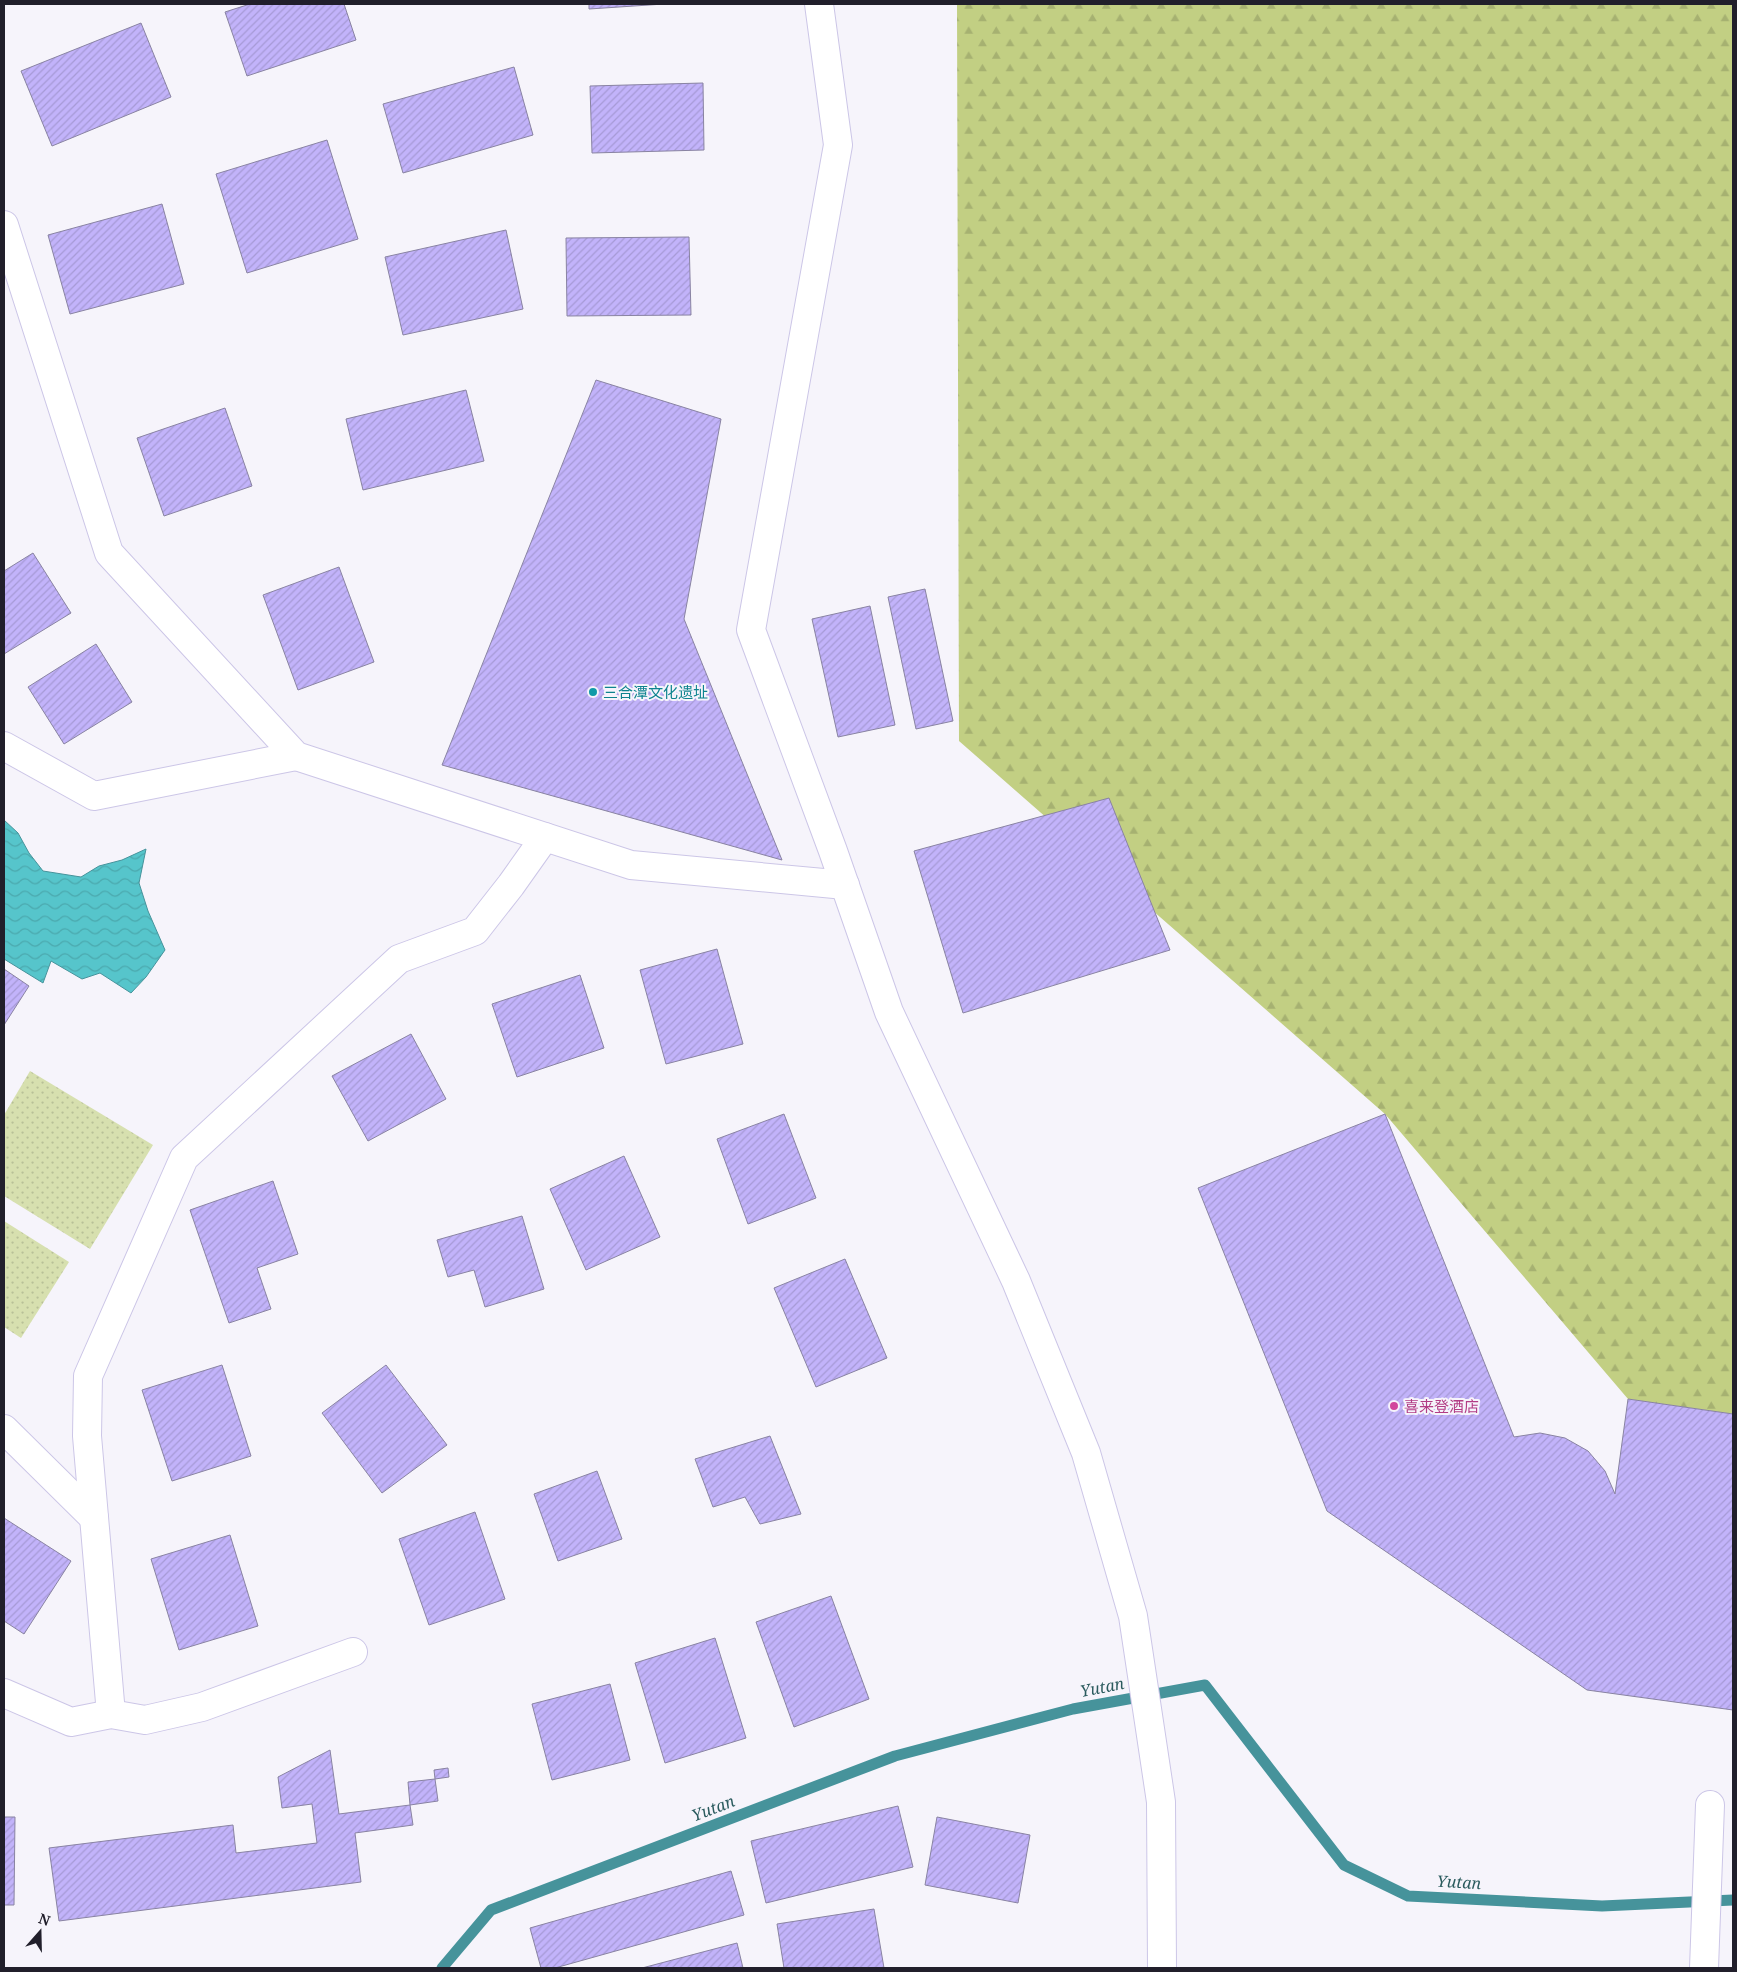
<svg xmlns="http://www.w3.org/2000/svg" width="1737" height="1972" viewBox="0 0 1737 1972" font-family="'Noto Serif','Noto Sans SC',serif">
  <style>
    .forest { fill: url(#forest-firs) }
    .park { fill: url(#park-dots) }
    .water { fill: url(#water-waves); stroke: #46939b }
    .lines { fill: none; stroke-linecap: round; stroke-linejoin: round }
    .stream { stroke: #46939b; stroke-width: 11 }
    .building { fill: url(#building-hatch); stroke: #8983a2 }
    .minor-casing { stroke: #ccc6e7; stroke-width: 30 }
    .minor { stroke: #fff; stroke-width: 28 }
    .culture-dot { fill: #0f9aa8; stroke: #f6f4fb; stroke-width: 2 }
    .hotel-dot { fill: #d1479c; stroke: #f6f4fb; stroke-width: 2 }
    .labels { text-anchor: middle; dominant-baseline: central; stroke-width: 4; stroke-linejoin: round; paint-order: stroke }
    .culture-label { font-size: 15px; fill: #0d838f; stroke: #f6f4fb; text-anchor: start }
    .hotel-label { font-size: 15px; fill: #b23c85; stroke: #f6f4fb; text-anchor: start }
    .water-label { font-size: 16px; font-style: italic; fill: #2b5b5e; stroke: #f6f4fb }
  </style>
  <defs>
    <pattern id="forest-firs" width="22" height="20" patternUnits="userSpaceOnUse" patternTransform="scale(1.25)"><rect width="22" height="20" fill="#c2cf83"/><path d="M5 1l3.5 6h-7zM16 11l3.5 6h-7z" fill="#a6b171"/></pattern>
    <pattern id="park-dots" width="8" height="8" patternUnits="userSpaceOnUse" patternTransform="scale(1.25)"><rect width="8" height="8" fill="#d7e0af"/><path d="M2 2h.1M6 6h.1" fill="none" stroke="#b8c097" stroke-width="1.8" stroke-linecap="round"/></pattern>
    <pattern id="water-waves" width="16" height="10" patternUnits="userSpaceOnUse" patternTransform="scale(1.25)"><rect width="16" height="10" fill="#56c5cb"/><path d="M0 5q4-4 8 0t8 0" fill="none" stroke="#4ba9ae"/></pattern>
    <pattern id="building-hatch" width="6" height="6" patternUnits="userSpaceOnUse" patternTransform="scale(1.25)"><rect width="6" height="6" fill="#c2b3fa"/><path d="M-1 1l2-2M0 6l6-6M5 7l2-2" fill="none" stroke="#a69ad6"/></pattern>
  </defs>
  <rect width="100%" height="100%" fill="#f6f4fb"/>
  <!-- forest -->
  <polygon class="forest" points="957,4 1733,4 1733,1414 1628,1399 1385,1114 959,741"/>
  <!-- park -->
  <g class="park">
    <polygon points="30,1071 153,1145 90,1249 4,1196 4,1115"/>
    <polygon points="4,1221 69,1262 21,1338 4,1327"/>
  </g>
  <!-- water -->
  <polygon class="water" points="4,820 18,833 29,853 43,871 81,877 99,866 122,860 146,849 139,883 148,911 165,950 146,977 131,993 100,973 82,979 51,961 43,983 4,959"/>
  <g class="lines">
    <!-- stream -->
    <polyline class="stream" points="442,1968 491,1910 895,1756 1073,1709 1205,1685 1344,1865 1408,1896 1602,1906 1733,1900"/>
  </g>
  <!-- building -->
  <g class="building">
    <polygon points="250,4 344,4 356,40 247,76 225,12"/>
    <polygon points="589,4 664,4 589,9"/>
    <polygon points="141,23 171,97 52,146 21,71"/>
    <polygon points="514,67 533,135 403,173 383,104"/>
    <polygon points="703,83 704,150 592,153 590,86"/>
    <polygon points="327,140 358,239 247,273 216,174"/>
    <polygon points="162,204 184,284 70,314 48,235"/>
    <polygon points="506,230 523,309 403,335 385,257"/>
    <polygon points="689,237 691,315 567,316 566,238"/>
    <polygon points="596,380 721,419 684,619 782,860 442,765"/>
    <polygon points="466,390 484,461 363,490 346,419"/>
    <polygon points="225,408 252,486 164,516 137,438"/>
    <polygon points="33,553 71,613 4,654 4,571"/>
    <polygon points="339,567 374,662 298,690 263,595"/>
    <polygon points="925,589 953,721 916,729 888,597"/>
    <polygon points="870,606 895,725 838,737 812,619"/>
    <polygon points="96,644 132,702 64,744 28,687"/>
    <polygon points="1109,798 1170,950 963,1013 914,851"/>
    <polygon points="717,949 743,1044 666,1064 640,970"/>
    <polygon points="4,969 29,986 4,1025"/>
    <polygon points="580,975 604,1048 517,1077 492,1004"/>
    <polygon points="411,1034 446,1099 368,1141 332,1076"/>
    <polygon points="784,1114 816,1198 748,1224 717,1139"/>
    <polygon points="1385,1114 1514,1437 1540,1433 1565,1438 1588,1451 1605,1471 1615,1494 1628,1399 1733,1414 1733,1710 1587,1690 1327,1511 1198,1188"/>
    <polygon points="624,1156 660,1237 586,1270 550,1189"/>
    <polygon points="273,1181 298,1254 257,1268 271,1309 229,1323 190,1210"/>
    <polygon points="522,1216 544,1289 485,1307 474,1270 448,1277 437,1240"/>
    <polygon points="845,1259 887,1358 816,1387 774,1288"/>
    <polygon points="222,1365 251,1456 172,1481 142,1390"/>
    <polygon points="386,1365 447,1445 382,1493 322,1413"/>
    <polygon points="770,1436 801,1514 760,1524 745,1497 713,1507 695,1459"/>
    <polygon points="597,1471 622,1539 558,1561 534,1494"/>
    <polygon points="475,1512 505,1599 429,1625 399,1539"/>
    <polygon points="4,1518 71,1561 24,1634 4,1621"/>
    <polygon points="230,1535 258,1626 179,1650 151,1559"/>
    <polygon points="831,1596 869,1699 794,1727 756,1622"/>
    <polygon points="715,1638 746,1738 665,1763 635,1663"/>
    <polygon points="610,1684 630,1760 552,1780 532,1704"/>
    <polygon points="330,1750 339,1814 410,1805 413,1825 355,1833 361,1882 59,1921 49,1848 233,1825 236,1853 317,1843 312,1804 282,1808 278,1777"/>
    <polygon points="448,1768 449,1777 435,1779 434,1770"/>
    <polygon points="435,1779 438,1801 410,1805 408,1782"/>
    <polygon points="898,1806 913,1867 766,1903 751,1841"/>
    <polygon points="4,1817 15,1817 14,1905 4,1905"/>
    <polygon points="937,1817 1030,1835 1018,1903 925,1885"/>
    <polygon points="731,1871 744,1915 555,1968 541,1968 530,1928"/>
    <polygon points="874,1909 884,1968 784,1968 777,1924"/>
    <polygon points="737,1943 743,1968 642,1968"/>
  </g>
  <g class="lines">
    <defs>
      <g id="minor">
        <polyline points="819,4 838,145 751,630 833,851 889,1012 1016,1281 1086,1453 1133,1616 1149,1722 1161,1802 1162,1968"/>
        <polyline points="4,225 109,553 296,756 631,865 845,885"/>
        <polyline points="4,746 94,796 296,756"/>
        <polyline points="4,1429 94,1518"/>
        <polyline points="4,1693 71,1722 111,1714 145,1720 202,1707 353,1652"/>
        <polyline points="111,1714 87,1436 88,1376 184,1158 399,959 475,931 511,885 545,837"/>
        <polyline points="1704,1968 1710,1805"/>
      </g>
    </defs>
    <!-- minor casing -->
    <use href="#minor" class="minor-casing"/>
    <!-- minor -->
    <use href="#minor" class="minor"/>
  </g>
  <!-- markers -->
  <circle class="culture-dot" cx="593" cy="692" r="5"/>
  <circle class="hotel-dot" cx="1394" cy="1406" r="5"/>
  <g class="labels">
    <!-- culture labels -->
    <g class="culture-label">
      <text x="603" y="692">三合潭文化遗址</text>
    </g>
    <!-- hotel labels -->
    <g class="hotel-label">
      <text x="1404" y="1406">喜来登酒店</text>
    </g>
    <!-- water labels -->
    <g class="water-label">
      <text transform="translate(1102 1687) rotate(-11)">Yutan</text>
      <text transform="translate(713 1808) rotate(-21)">Yutan</text>
      <text transform="translate(1459 1882) rotate(3)">Yutan</text>
    </g>
  </g>
  <!-- border -->
  <rect width="1737" height="1972" fill="none" stroke="#211f2b" stroke-width="10"/>
  <!-- north arrow -->
  <g transform="translate(40 1932) rotate(20)" stroke="#f6f4fb" stroke-width="4" paint-order="stroke">
  <path d="M0-4L9 19L0 12L-9 19Z" fill="#211f2b"/>
  <text y="-8" font-size="14" font-weight="bold" text-anchor="middle" fill="#211f2b">N</text>
  </g>
</svg>
